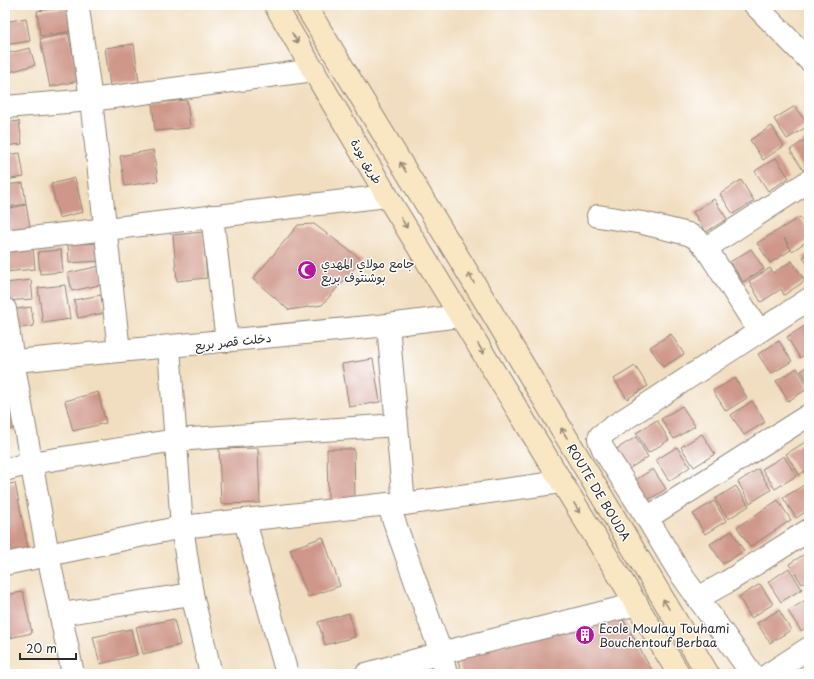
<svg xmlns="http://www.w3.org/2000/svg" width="814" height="679" viewBox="0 0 814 679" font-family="'Playpen Sans','Playpen Sans Arabic',sans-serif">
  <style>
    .building { fill: #cf978a }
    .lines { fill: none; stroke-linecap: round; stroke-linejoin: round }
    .minor-casing { stroke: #8e8476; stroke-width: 24 }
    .tertiary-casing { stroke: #8e8476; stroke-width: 24 }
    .secondary-casing { stroke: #8e8476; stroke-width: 24 }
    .minor { stroke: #fff; stroke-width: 22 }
    .tertiary { stroke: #fff; stroke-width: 22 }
    .secondary { stroke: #f9e7c3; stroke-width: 22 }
    .oneway { stroke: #928977 }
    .labels { text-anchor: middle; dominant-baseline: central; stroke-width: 3; stroke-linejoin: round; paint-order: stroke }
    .street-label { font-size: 12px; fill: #2b2b2b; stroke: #fff }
    .poi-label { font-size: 12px; fill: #2b2b2b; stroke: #fff; text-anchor: start }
  </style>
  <rect width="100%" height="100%" fill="#fff"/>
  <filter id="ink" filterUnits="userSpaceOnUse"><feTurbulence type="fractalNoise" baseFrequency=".025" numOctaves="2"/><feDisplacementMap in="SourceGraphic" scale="8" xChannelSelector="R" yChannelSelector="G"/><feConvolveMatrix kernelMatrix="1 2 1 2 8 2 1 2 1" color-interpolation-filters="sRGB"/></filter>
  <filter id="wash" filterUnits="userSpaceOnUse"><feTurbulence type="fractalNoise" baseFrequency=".012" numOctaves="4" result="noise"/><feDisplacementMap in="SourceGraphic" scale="16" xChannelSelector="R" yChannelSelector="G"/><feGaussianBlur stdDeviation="0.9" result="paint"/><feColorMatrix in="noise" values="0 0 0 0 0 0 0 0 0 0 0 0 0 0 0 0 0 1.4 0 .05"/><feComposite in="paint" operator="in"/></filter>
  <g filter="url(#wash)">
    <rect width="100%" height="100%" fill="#f1dec0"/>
    <g id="blocks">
      <!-- building -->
      <g class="building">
        <polygon points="69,7 73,31 40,36 37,11"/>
        <polygon points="26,18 30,41 5,45 5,22"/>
        <polygon points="68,33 78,81 50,87 40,39"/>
        <polygon points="134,44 139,82 110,86 105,48"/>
        <polygon points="30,48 35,65 6,73 5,54"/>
        <polygon points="187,100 190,128 155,131 152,103"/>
        <polygon points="795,106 808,126 787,139 774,119"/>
        <polygon points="19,121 22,144 5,146 5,123"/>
        <polygon points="772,126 784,146 763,160 750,140"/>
        <polygon points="809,137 809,166 803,170 790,150"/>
        <polygon points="153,150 158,181 125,186 120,156"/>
        <polygon points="20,153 24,177 5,180 5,155"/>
        <polygon points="776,158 789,178 768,191 755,171"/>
        <polygon points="75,178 83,212 59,218 51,184"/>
        <polygon points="741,180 754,201 733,214 720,194"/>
        <polygon points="23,183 26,204 5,207 5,185"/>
        <polygon points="714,199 727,219 706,232 693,212"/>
        <polygon points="26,205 31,231 6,235 5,209"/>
        <polygon points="800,217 809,231 809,240 792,251 784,238 791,250 770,263 757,243"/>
        <polygon points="314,224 362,260 322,305 289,310 253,279 298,225"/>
        <polygon points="203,232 207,278 177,281 173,235"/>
        <polygon points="99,243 100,261 69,263 68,244"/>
        <polygon points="33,248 35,269 5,272 5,251"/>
        <polygon points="751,249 764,269 743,282 730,262"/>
        <polygon points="61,250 63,272 40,274 38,252"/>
        <polygon points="809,253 809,267 803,257"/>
        <polygon points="792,261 805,281 784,295 781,289 761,302 749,281 770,268 773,273"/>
        <polygon points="100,266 104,284 72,291 68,273"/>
        <polygon points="31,280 33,299 7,301 5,283"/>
        <polygon points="65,285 70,319 43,323 38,288"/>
        <polygon points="101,295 104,313 78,318 74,300"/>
        <polygon points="31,307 34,326 14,329 11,310"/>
        <polygon points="808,324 809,352 800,358 787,337"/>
        <polygon points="671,334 684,354 663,367 650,347"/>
        <polygon points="779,341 792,361 771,374 758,354"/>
        <polygon points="373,359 380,402 349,407 342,364"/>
        <polygon points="809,365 809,384 801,371"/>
        <polygon points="635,366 648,386 627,399 614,379"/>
        <polygon points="797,368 809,388 788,401 776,381"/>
        <polygon points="735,378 747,398 726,411 713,391"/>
        <polygon points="98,392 106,423 73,431 65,401"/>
        <polygon points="752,401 765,422 744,435 731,415"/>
        <polygon points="11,402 17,428 5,431 5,403"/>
        <polygon points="682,406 695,426 674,439 661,419"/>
        <polygon points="657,420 669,440 648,453 636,433"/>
        <polygon points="702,434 715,454 694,467 681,447"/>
        <polygon points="636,437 648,457 627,470 615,450"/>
        <polygon points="807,441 809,445 809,468 799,475 786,454"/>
        <polygon points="677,447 690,467 669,481 656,460"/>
        <polygon points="258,448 260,503 221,504 219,449"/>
        <polygon points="327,449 354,449 355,499 328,499"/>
        <polygon points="784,456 796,476 775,489 762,469"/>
        <polygon points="653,469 666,489 645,502 632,482"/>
        <polygon points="758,469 771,490 750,503 738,482"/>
        <polygon points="15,483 29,553 5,558 5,485"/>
        <polygon points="804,485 809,492 809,510 796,518 783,498"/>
        <polygon points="736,486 749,506 728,519 715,499"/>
        <polygon points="778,500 791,520 750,547 737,527"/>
        <polygon points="714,501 726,521 705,534 693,514"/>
        <polygon points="732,531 744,551 723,564 710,544"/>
        <polygon points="323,537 340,586 308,597 290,549"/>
        <polygon points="809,551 809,580 802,584 789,564"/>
        <polygon points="789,568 802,589 781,602 768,582"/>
        <polygon points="760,584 773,604 751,618 739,597"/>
        <polygon points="23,592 32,633 5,639 5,595"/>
        <polygon points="809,598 809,626 801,631 788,611"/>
        <polygon points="779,610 791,630 770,643 757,623"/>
        <polygon points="349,613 355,637 325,645 318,622"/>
        <polygon points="620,614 654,674 462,674 457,657"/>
        <polygon points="174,619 180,645 143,654 136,627"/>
        <polygon points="131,629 137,655 100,664 93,637"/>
      </g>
    </g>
  </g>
  <g filter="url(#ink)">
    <use href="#blocks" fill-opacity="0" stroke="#8e8476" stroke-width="1"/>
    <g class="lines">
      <defs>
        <g id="minor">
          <polyline points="78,8 91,100 119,351"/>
          <polyline points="5,107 91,100 314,70"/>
          <polyline points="212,216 227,341"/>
          <polyline points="598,216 643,223 688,234 696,238 706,248 759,331"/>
          <polyline points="5,241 387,196"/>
          <polyline points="706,248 809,181"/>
          <polyline points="5,309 13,361 48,555 73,674"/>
          <polyline points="388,325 404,504"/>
          <polyline points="169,347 182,527 192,594 211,674"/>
          <polyline points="5,362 388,325 460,316"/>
          <polyline points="5,470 31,463 176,440 397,425"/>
          <polyline points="388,504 441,653 446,674"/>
          <polyline points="647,518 809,415"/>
          <polyline points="245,521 287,674"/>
          <polyline points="5,564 182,527 388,504 404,504 561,482"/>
          <polyline points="698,598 727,582 809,530"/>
          <polyline points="61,614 192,594"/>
          <polyline points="366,674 441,653 637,604"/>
          <polyline points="752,674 678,570 647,518 603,449 599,439 600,436 614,426 809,299"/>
          <polyline points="769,674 809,648"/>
        </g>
        <polyline id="tertiary" points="755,5 809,60"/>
        <g id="secondary">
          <polyline points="275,5 387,196 679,674"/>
          <polyline points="305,5 491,311 708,674"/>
        </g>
      </defs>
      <!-- minor casing -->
      <use href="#minor" class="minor-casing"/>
      <!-- tertiary casing -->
      <use href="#tertiary" class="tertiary-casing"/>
      <!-- secondary casing -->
      <use href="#secondary" class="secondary-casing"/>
      <!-- minor -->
      <use href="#minor" class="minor"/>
      <!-- tertiary -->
      <use href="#tertiary" class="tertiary"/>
      <!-- secondary -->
      <use href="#secondary" class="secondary"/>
    </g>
    <!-- one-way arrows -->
    <defs><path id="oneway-shaft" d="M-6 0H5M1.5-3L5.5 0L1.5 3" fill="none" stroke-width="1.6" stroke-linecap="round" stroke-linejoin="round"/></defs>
    <g class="oneway">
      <use href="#oneway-shaft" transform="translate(295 38) rotate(59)"/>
      <use href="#oneway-shaft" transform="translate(403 167) rotate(-121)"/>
      <use href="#oneway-shaft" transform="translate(404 223) rotate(58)"/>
      <use href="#oneway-shaft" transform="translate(471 278) rotate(-121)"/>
      <use href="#oneway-shaft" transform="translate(481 349) rotate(59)"/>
      <use href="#oneway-shaft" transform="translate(564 433) rotate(-121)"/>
      <use href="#oneway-shaft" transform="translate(577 508) rotate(58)"/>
      <use href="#oneway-shaft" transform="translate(666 604) rotate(-121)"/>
    </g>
  </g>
  <!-- icons -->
  <defs>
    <symbol id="mosque-disc" viewBox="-11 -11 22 22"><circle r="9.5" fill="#b5179e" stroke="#fff"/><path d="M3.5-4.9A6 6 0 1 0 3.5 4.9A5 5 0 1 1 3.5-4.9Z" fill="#fff"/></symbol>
    <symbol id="building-disc" viewBox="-11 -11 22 22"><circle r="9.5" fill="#b5179e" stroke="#fff"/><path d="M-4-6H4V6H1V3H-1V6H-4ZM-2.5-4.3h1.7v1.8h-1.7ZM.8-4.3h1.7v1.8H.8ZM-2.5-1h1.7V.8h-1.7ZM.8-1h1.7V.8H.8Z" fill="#fff"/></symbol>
  </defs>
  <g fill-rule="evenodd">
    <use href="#mosque-disc" x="296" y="259" width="22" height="22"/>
    <use href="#building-disc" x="574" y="624" width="22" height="22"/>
  </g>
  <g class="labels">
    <!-- street labels -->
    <g class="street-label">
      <text transform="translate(367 161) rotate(60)">طريق بودة</text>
      <text transform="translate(233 341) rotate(-6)">دخلت قصر بربع</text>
      <text transform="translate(599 492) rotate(59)">ROUTE DE BOUDA</text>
    </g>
    <!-- poi labels -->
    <g class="poi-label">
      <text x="321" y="263">جامع مولاي المهدي<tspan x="321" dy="14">بوشنتوف بربع</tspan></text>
      <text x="599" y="628">Ecole Moulay Touhami<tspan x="599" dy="14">Bouchentouf Berbaa</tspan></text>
    </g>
  </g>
  <!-- margin -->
  <rect width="814" height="679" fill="none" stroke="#fff" stroke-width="20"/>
  <!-- scale -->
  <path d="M20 653v6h56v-6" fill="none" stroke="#2b2b2b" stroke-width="2"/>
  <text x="26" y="653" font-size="12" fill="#2b2b2b" stroke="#ffffff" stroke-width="3" paint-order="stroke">20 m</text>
</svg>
